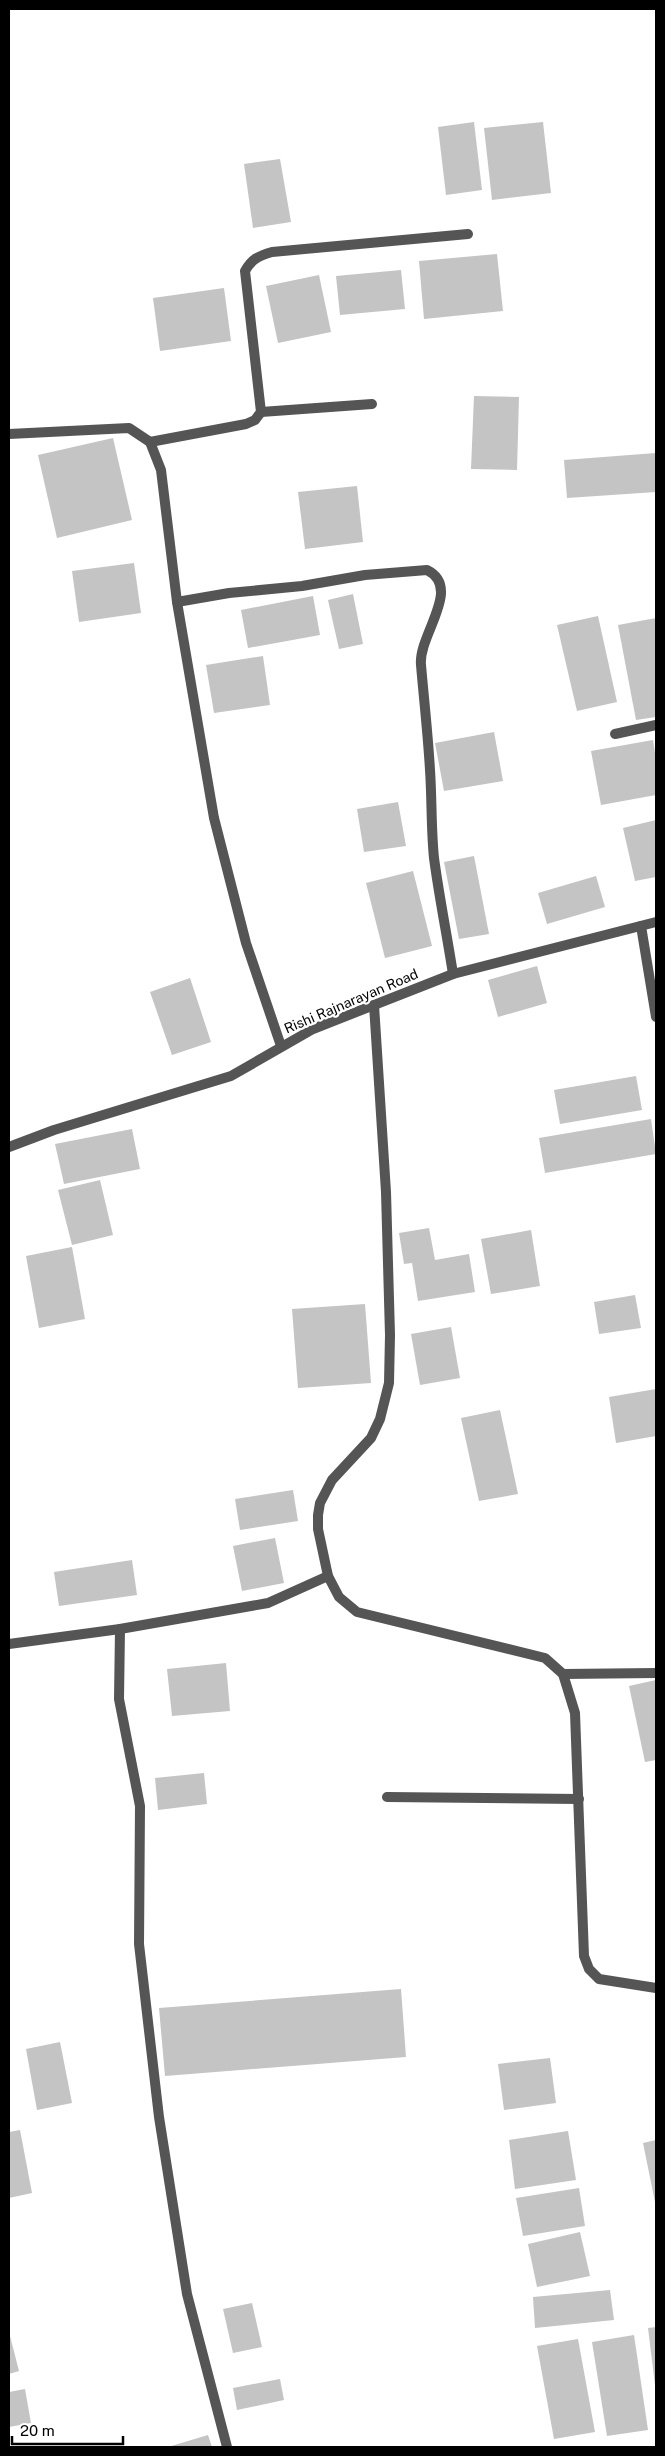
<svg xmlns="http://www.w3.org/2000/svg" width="665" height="2456" viewBox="0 0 665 2456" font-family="'Public Sans',sans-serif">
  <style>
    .building { fill: #c4c4c4 }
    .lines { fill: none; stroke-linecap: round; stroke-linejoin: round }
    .minor { stroke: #555; stroke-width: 10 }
    .labels { text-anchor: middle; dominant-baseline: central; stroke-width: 4.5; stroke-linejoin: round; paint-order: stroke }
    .street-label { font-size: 14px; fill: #000; stroke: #fff }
  </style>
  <rect width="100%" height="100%" fill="#fff"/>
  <!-- building -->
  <g class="building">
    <polygon points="474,122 482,190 446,195 438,127"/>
    <polygon points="543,122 551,193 492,200 484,128"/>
    <polygon points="280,159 291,222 253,228 244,164"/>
    <polygon points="497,254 503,311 424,319 419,261"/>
    <polygon points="401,270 405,309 340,315 336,276"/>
    <polygon points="319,275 331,332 278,343 266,286"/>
    <polygon points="224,288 231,341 160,351 153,298"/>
    <polygon points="474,396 519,397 517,470 471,469"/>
    <polygon points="113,438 132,520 57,538 38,455"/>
    <polygon points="656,453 656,492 567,498 564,460"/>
    <polygon points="357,486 363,542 305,549 298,492"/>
    <polygon points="134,563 141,613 79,622 72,571"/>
    <polygon points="353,594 363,644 339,649 328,600"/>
    <polygon points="313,596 320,635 248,648 241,610"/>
    <polygon points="598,616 617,702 577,711 557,625"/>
    <polygon points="656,618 656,717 636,720 618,625"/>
    <polygon points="263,656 270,705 214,713 206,665"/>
    <polygon points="494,732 503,781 444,791 435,743"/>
    <polygon points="653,740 656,759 656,795 601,805 591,751"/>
    <polygon points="398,802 406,846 364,852 357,809"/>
    <polygon points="656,820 656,877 635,881 623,828"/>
    <polygon points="474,856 489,934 459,939 444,862"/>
    <polygon points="413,871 432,946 385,958 366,883"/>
    <polygon points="596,876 605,907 547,924 538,893"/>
    <polygon points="537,966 547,1003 498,1017 488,980"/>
    <polygon points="190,978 211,1042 172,1055 150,992"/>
    <polygon points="636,1076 642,1110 560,1124 554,1090"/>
    <polygon points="651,1119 656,1154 545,1173 539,1138"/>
    <polygon points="132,1129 140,1169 64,1184 55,1144"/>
    <polygon points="100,1180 113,1235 72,1245 58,1190"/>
    <polygon points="429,1228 435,1260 469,1254 475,1292 418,1301 412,1263 404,1264 399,1233"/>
    <polygon points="531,1230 540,1286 491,1294 481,1239"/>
    <polygon points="72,1247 85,1319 39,1328 26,1256"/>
    <polygon points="635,1295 641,1328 599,1334 594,1302"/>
    <polygon points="365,1304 371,1383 298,1388 292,1309"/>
    <polygon points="451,1327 460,1378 420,1385 411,1334"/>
    <polygon points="656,1389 656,1436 616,1443 609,1397"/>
    <polygon points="500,1410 518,1494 479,1501 461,1418"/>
    <polygon points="293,1490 298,1521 240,1530 235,1499"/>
    <polygon points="275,1538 284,1583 242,1591 233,1546"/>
    <polygon points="132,1560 137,1595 59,1606 54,1572"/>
    <polygon points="226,1663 230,1711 172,1716 167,1669"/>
    <polygon points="656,1680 656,1760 645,1762 629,1686"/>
    <polygon points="204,1773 207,1804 158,1810 155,1778"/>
    <polygon points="401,1989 406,2057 165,2076 159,2008"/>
    <polygon points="60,2042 72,2103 37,2110 26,2049"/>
    <polygon points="550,2058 556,2103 504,2110 498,2064"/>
    <polygon points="20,2130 32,2193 9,2198 9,2132"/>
    <polygon points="568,2131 576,2180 515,2189 509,2140"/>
    <polygon points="656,2140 656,2202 655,2202 643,2143"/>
    <polygon points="579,2188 585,2226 523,2236 516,2198"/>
    <polygon points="580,2232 590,2276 537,2287 528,2244"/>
    <polygon points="610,2290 614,2320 535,2328 533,2297"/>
    <polygon points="252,2303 262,2347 233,2353 223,2309"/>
    <polygon points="656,2327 656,2385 655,2385 648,2328"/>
    <polygon points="9,2332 19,2371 9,2374"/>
    <polygon points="634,2335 648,2430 607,2436 592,2342"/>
    <polygon points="578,2339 595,2432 554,2439 537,2346"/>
    <polygon points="280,2379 284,2400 237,2410 233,2388"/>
    <polygon points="25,2389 31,2423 9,2427 9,2392"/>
    <polygon points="208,2435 212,2447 168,2447"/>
  </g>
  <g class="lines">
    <!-- minor -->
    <g class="minor">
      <polyline points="261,412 372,404"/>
      <polyline points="9,434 129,428 150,442 161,470 177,602 214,818 246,943 281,1046"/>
      <path d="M150 442 246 424 255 420 261 412 245 271C252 259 258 256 272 252L468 234"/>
      <path d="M177 602 229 593 302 586 365 575 427 570C463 588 418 635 421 665 424 700 428 735 430 770 432 799 431 829 434 858 439 896 447 935 453 974"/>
      <polyline points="615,734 656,725"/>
      <polyline points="641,926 656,1017"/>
      <polyline points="374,1005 386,1192 390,1335 389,1383 380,1419 371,1438 332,1480 320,1503 318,1515 318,1529 328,1576 339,1597 357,1612 545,1658 563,1674 575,1713 584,1956 589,1969 599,1979 656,1988"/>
      <polyline points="9,1147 54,1130 231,1076 313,1029 453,974 656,922"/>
      <polyline points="120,1629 119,1699 140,1806 139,1944 159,2117 187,2294 227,2447"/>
      <polyline points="9,1644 120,1629 268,1603 328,1576"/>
      <polyline points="563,1674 656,1673"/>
      <polyline points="387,1797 579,1799"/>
    </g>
  </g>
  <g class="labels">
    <!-- street labels -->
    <g class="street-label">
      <text transform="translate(351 1001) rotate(-23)">Rishi Rajnarayan Road</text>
    </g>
  </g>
  <!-- border -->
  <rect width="665" height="2456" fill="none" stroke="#000000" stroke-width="20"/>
  <!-- scale -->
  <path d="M12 2436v8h111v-8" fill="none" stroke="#000000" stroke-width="2.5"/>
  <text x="20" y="2436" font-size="15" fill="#000000" stroke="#ffffff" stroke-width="4" paint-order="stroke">20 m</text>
</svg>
